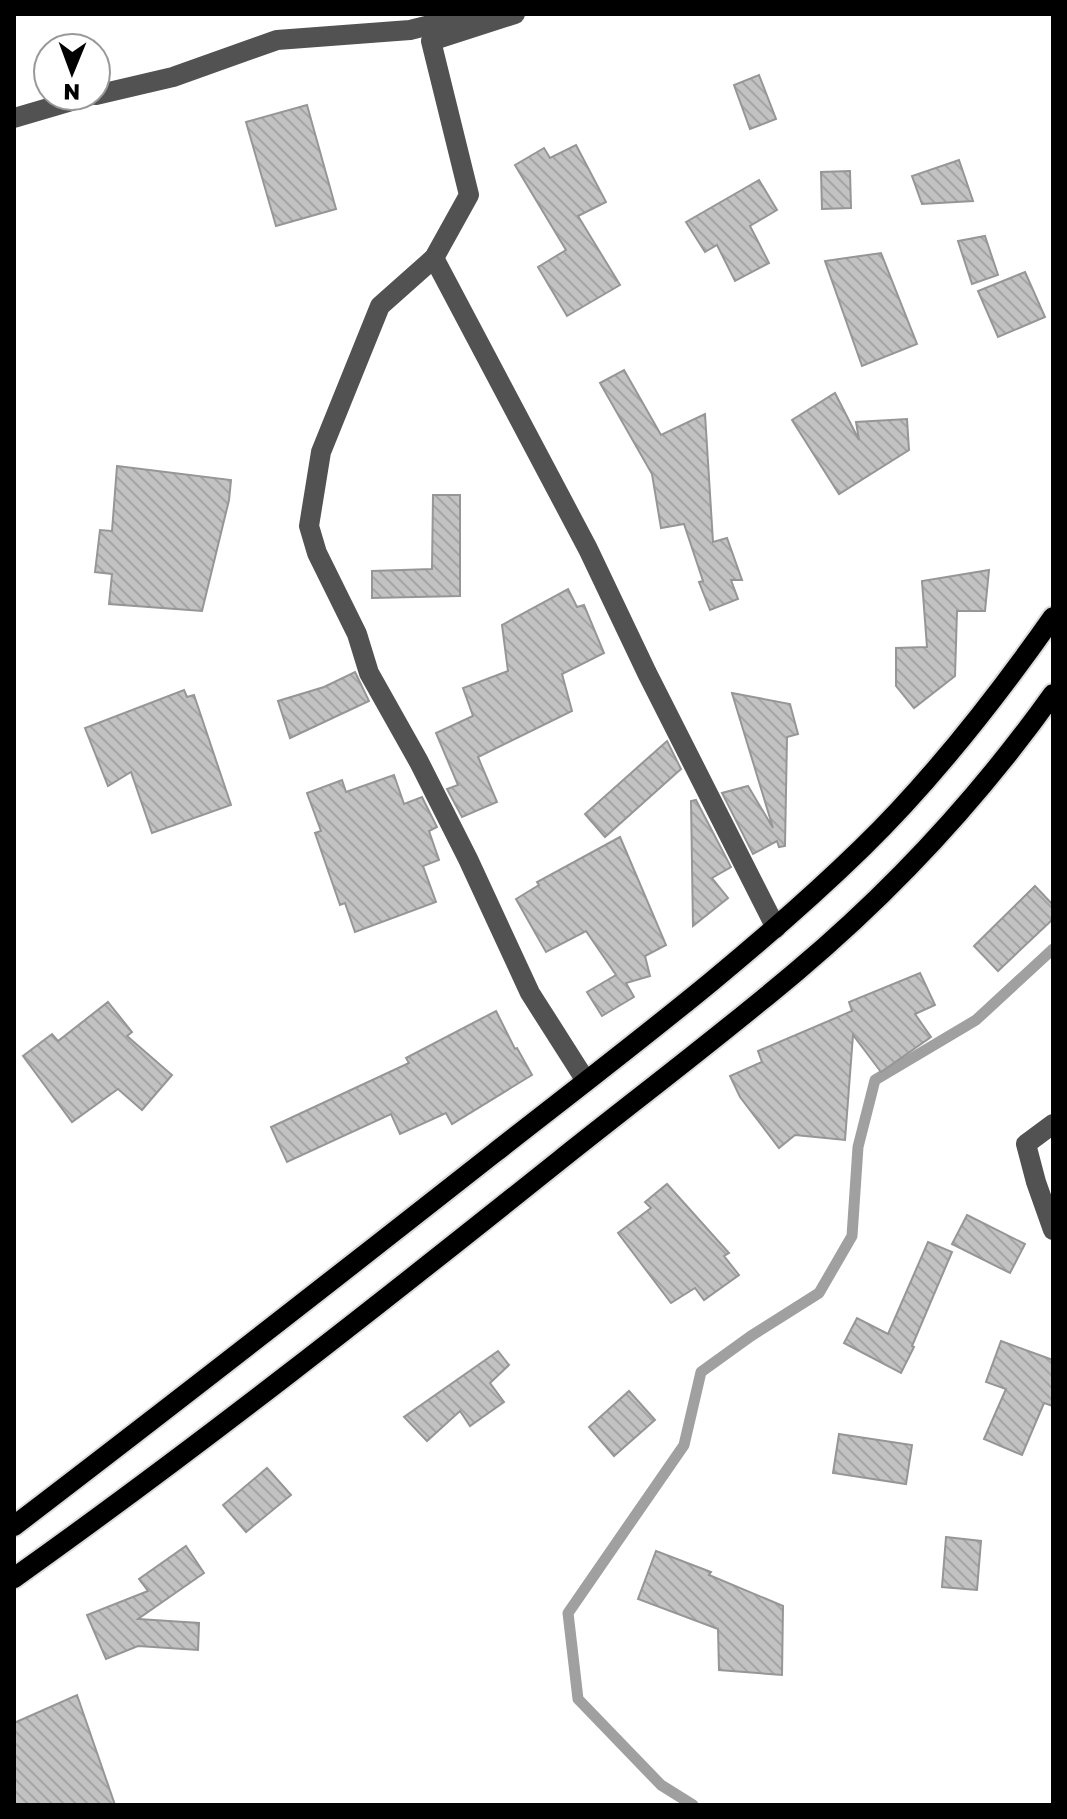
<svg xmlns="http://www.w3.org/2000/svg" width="1067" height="1819" viewBox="0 0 1067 1819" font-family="'Golos Text',sans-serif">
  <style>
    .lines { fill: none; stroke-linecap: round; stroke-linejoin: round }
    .stream { stroke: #a0a0a0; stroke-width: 11 }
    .building { fill: url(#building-back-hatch); stroke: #969696; stroke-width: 2 }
    .major-casing { stroke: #dbdbdb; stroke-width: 24 }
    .minor { stroke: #525252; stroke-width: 20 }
    .major { stroke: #000; stroke-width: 20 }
  </style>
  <defs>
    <pattern id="building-back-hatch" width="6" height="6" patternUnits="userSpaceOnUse" patternTransform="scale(2)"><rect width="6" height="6" fill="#c2c2c2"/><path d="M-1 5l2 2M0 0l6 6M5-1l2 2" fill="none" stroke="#a5a5a5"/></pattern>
  </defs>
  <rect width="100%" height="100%" fill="#fff"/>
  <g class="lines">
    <!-- stream -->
    <polyline class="stream" points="693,1805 661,1785 578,1699 568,1613 684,1445 701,1372 751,1336 819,1293 852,1236 858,1147 875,1080 976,1020 1053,949"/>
  </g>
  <!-- building -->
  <g class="building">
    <polygon points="759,75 776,119 750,129 734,85"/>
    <polygon points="307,105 336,209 276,226 246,122"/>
    <polygon points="576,145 606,202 578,216 620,285 567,316 538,267 566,250 515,165 544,148 550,158"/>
    <polygon points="959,160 973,201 922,204 912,176"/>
    <polygon points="850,171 851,208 822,209 821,172"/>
    <polygon points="759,180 777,210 750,226 769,263 735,281 717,245 705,252 686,222"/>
    <polygon points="985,236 998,275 972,284 958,241"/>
    <polygon points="881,253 917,344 862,366 825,261"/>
    <polygon points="1025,272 1045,317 998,337 978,291"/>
    <polygon points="624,370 661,435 705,414 713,542 727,538 742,580 731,580 738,599 710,610 699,582 703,581 684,524 661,528 652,474 600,383"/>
    <polygon points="835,393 859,440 856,422 907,419 909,450 839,494 792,420"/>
    <polygon points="117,466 231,480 229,500 202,611 109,604 112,574 95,572 100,530 112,531"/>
    <polygon points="433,495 460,495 460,596 372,598 372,571 432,569"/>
    <polygon points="989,570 985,611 957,611 955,676 914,708 896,686 896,648 927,647 922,581"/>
    <polygon points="568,589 577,607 584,605 604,653 562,674 572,711 478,757 497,802 462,817 447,789 458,785 436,733 473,716 463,688 508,671 502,625"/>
    <polygon points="355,672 369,701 290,738 278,701 324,687"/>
    <polygon points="184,690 187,697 194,695 231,805 152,833 131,772 108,786 85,728"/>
    <polygon points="732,693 790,704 798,734 787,737 785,846 779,847 777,841 753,854 722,793 748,786 773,828"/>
    <polygon points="667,741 681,769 605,837 585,814"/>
    <polygon points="394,775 404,804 422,797 437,827 429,831 439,860 423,866 436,902 355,932 345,903 340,905 315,833 321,831 307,793 342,780 346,792"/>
    <polygon points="696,800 731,867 712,878 728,898 693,926 691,801"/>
    <polygon points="620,837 666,945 645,956 650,976 626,983 634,997 602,1016 587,992 616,975 586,931 546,952 516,899 539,885 537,882"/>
    <polygon points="1035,886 1053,905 1053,919 998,971 974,946"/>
    <polygon points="920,973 935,1005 915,1014 931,1037 881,1072 853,1035 845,1140 795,1135 779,1148 740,1097 730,1076 762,1062 758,1051 852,1011 849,1002"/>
    <polygon points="108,1002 132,1032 127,1036 172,1075 142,1110 118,1089 72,1122 23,1056 52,1034 58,1041"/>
    <polygon points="496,1011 515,1049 517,1048 532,1075 452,1124 446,1113 400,1134 391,1114 287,1162 271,1127 409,1063 406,1058"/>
    <polygon points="667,1184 729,1253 724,1256 739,1275 704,1300 695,1288 671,1303 618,1233 651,1208 645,1202"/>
    <polygon points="967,1215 1025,1244 1010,1273 952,1244"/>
    <polygon points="928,1242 952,1252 912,1346 914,1347 901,1373 844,1343 857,1318 888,1334"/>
    <polygon points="1001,1341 1053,1360 1053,1406 1044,1403 1022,1455 984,1439 1006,1389 986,1382"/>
    <polygon points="498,1351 509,1365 490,1383 504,1402 470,1426 460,1411 427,1441 404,1417"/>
    <polygon points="629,1391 655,1420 614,1456 589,1427"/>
    <polygon points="839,1434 912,1445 906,1484 833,1473"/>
    <polygon points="267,1468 291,1495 246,1532 223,1505"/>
    <polygon points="946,1537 981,1541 977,1590 942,1587"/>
    <polygon points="186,1546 204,1573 138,1619 199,1623 198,1650 138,1646 106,1659 87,1615 148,1591 139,1579"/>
    <polygon points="656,1551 711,1572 709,1575 783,1606 782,1675 719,1670 718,1629 638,1599"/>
    <polygon points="77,1695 115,1805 14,1805 14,1723"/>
  </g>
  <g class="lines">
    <defs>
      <g id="major">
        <path d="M14 1526C175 1403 334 1279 493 1154 618 1056 748 959 862 848 934 778 996 698 1053 617"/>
        <path d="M14 1578C201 1445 381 1303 560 1160 639 1097 720 1036 797 971 892 891 980 796 1053 694"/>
      </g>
    </defs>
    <!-- major casing -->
    <use href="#major" class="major-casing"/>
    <!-- minor -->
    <g class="minor">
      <polyline points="515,14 431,41 469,195 434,258 380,306 321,452 309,526 317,553 357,634 369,673 419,762 468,859 530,993 586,1081"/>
      <polyline points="96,95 173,77 277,40 410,30 474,14"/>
      <polyline points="14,118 89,96"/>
      <polyline points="434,258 588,549 647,673 776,928"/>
      <polyline points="1053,1124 1026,1144 1036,1182 1053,1230"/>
    </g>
    <!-- major -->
    <use href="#major" class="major"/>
  </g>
  <!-- border -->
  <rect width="1067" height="1819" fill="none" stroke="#000000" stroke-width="32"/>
  <!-- north arrow -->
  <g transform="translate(72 72) rotate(181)"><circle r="38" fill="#ffffff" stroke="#999999" stroke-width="2"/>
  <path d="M0-6L14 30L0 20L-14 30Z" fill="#000000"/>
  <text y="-12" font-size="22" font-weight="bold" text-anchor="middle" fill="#000000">N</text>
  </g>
</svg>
